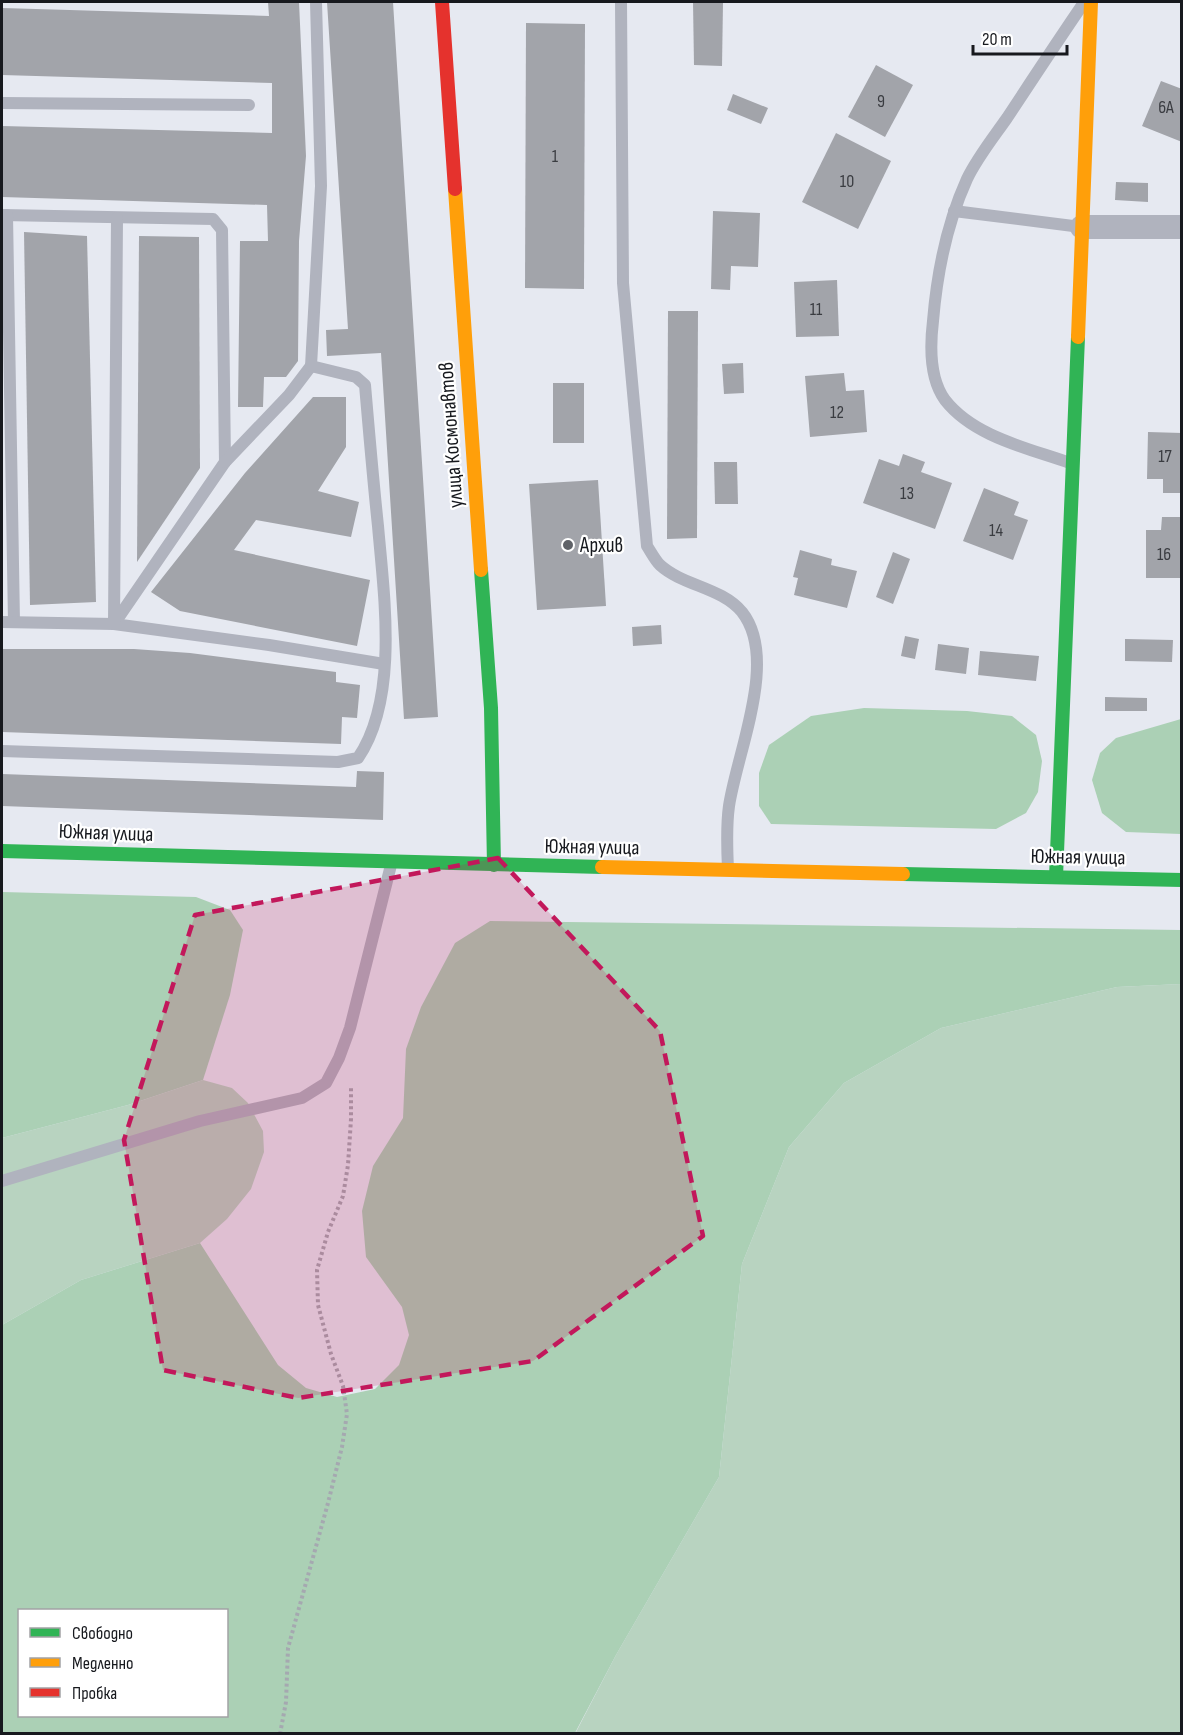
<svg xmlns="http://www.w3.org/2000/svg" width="1183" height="1735" viewBox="0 0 1183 1735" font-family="'Sofia Sans Condensed',sans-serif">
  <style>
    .green { fill: #b8d3c0 }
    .forest { fill: #abd0b5; fill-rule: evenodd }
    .building { fill: #a2a4aa }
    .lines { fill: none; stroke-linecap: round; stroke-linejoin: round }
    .path { stroke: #a5a8b0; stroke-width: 4; stroke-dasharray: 3 3; stroke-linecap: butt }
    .lane { stroke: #b0b3be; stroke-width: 12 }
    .street { stroke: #b0b3be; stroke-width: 24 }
    .fast { stroke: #30b455; stroke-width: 14 }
    .slow { stroke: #ff9f0a; stroke-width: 14 }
    .jam { stroke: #e5322d; stroke-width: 14 }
    .marked { fill: #c2185b; fill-opacity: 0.2; stroke: #c2185b; stroke-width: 4.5; stroke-dasharray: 12 8; stroke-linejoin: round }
    .poi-dot { fill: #5f6268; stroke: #fff; stroke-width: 2 }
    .labels { text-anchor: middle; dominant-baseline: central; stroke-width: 4.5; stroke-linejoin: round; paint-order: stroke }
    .number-label { font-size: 18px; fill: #3a3c41 }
    .street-label { font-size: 21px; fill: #17191e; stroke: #fff }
    .poi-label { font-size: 21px; fill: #17191e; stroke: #fff; text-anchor: start }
  </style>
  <rect width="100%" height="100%" fill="#e6e9f1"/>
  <!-- green -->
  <g class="green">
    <polygon points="1181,984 1181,1733 575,1734 616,1655 719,1477 742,1264 789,1147 844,1083 941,1028 1117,987"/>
    <polygon points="203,1080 232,1088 248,1103 263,1131 264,1152 251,1189 227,1219 200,1243 81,1280 2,1325 2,1138 128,1105"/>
  </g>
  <!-- forest -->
  <g class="forest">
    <polygon points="864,708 967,711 1012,716 1036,735 1042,761 1038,792 1026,813 996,829 771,824 759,806 759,773 769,745 811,716"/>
    <polygon points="1181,719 1181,834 1126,832 1102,813 1092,780 1100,753 1116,738"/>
    <polygon points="2,892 196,897 230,910 243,930 230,995 203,1080 128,1105 2,1138"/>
    <path d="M490 921 1181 930V984L1117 987 941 1028 844 1083 789 1147 742 1264 719 1477 616 1655 575 1733H2V1325L81 1280 200 1243 278 1365 306 1388 337 1397 375 1389 399 1365 409 1335 402 1307 366 1257 362 1211 373 1166 403 1118 406 1049 421 1007 455 943ZM20 1610H226V1716H20Z"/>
  </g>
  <!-- building -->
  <g class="building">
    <polygon points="268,2 299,2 306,156 299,241 298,361 286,377 264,377 263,407 238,407 240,241 268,241 267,205 2,197 2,126 272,133 272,83 2,75 2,8 269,16"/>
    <polygon points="327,2 393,2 438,717 404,719 381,353 327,356 326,330 348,329"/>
    <polygon points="693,2 723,2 722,66 694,65"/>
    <polygon points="526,23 585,24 584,289 525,288"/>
    <polygon points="876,65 913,85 885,137 848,117"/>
    <polygon points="1161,81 1182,89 1182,142 1142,126"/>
    <polygon points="733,94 768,108 761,124 727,110"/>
    <polygon points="836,133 891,161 858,229 802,202"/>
    <polygon points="1116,182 1148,183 1148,202 1115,200"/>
    <polygon points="713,211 760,213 758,267 731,266 730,290 711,289"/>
    <polygon points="24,232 87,236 96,602 30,605"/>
    <polygon points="139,236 199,237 200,468 137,562"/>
    <polygon points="837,280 839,336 796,337 794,282"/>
    <polygon points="668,311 698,311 697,538 667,539"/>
    <polygon points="743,363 744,393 724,394 722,364"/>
    <polygon points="844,373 846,391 864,390 867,432 810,437 805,376"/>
    <rect x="553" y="383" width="31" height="60"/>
    <polygon points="313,397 346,397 346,447 318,491 359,502 351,537 256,520 234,550 370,580 357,646 180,611 151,592 245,473"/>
    <polygon points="1148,432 1182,433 1182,493 1163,493 1163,479 1147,479"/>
    <polygon points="903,454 925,462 921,472 952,483 935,529 863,503 879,459 899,466"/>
    <polygon points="714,462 737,462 738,504 715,504"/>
    <polygon points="598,480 606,606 537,610 529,484"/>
    <polygon points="984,488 1019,502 1014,515 1028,520 1013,560 963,541"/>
    <polygon points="1162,517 1182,517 1182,578 1146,578 1146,530 1161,530"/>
    <polygon points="800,550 832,559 831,565 857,571 847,608 794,595 798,578 793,577"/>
    <polygon points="893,552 910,559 893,604 876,597"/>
    <polygon points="661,625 662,644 633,646 632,627"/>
    <polygon points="905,636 919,639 915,659 901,656"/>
    <polygon points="1125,639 1173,640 1172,662 1125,661"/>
    <polygon points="938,644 969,648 966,674 935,670"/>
    <polygon points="2,649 134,649 190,653 336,672 336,682 360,685 357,718 342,717 341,744 2,732"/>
    <polygon points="980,651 1039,656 1036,681 978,675"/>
    <polygon points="1105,697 1147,698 1147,711 1105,711"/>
    <polygon points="357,771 384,772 383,820 2,806 2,774 356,787"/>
  </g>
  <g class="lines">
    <!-- path -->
    <polyline class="path" points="280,1734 286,1702 288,1648 328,1503 342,1447 347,1414 343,1386 331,1354 318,1305 317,1270 328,1232 343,1196 348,1165 351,1119 351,1086"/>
    <!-- lane -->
    <g class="lane">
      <path d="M621 2 623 283 647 546C651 552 655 560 660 565 683 586 721 587 742 612 779 659 737 752 729 806 726 827 727 848 728 869"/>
      <polyline points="2,103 249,105"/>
      <polyline points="954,211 1081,227"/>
      <polyline points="2,215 213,219 222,230 225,462 114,624 269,645 384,664"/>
      <polyline points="7,215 14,622"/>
      <polyline points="225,462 289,395 311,366"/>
      <path d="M1070 463C1028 448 974 437 945 400 929 378 930 346 933 321 937 273 947 223 967 179 977 158 993 138 1007 118 1032 80 1057 42 1083 4"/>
      <polyline points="2,622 114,624 117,218"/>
      <path d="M2 751 338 762 358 758C399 698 384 596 378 526 373 479 369 432 365 385L356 377 311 366 321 186 316 2"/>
      <polyline points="2,1181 200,1121 302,1098 326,1083 339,1058 350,1028 391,865"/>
    </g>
    <!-- street -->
    <polyline class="street" points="1082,227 1182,227"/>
    <!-- fast -->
    <g class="fast">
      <polyline points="481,570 491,708 494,865"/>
      <polyline points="2,851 602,867"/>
      <polyline points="903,874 1182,880"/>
      <polyline points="1056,877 1078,337"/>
    </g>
    <!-- slow -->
    <g class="slow">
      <polyline points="455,189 481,570"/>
      <polyline points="1078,337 1091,2"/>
      <polyline points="602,867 903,874"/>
    </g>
    <!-- jam -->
    <polyline class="jam" points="442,2 455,189"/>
  </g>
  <!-- marked area -->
  <path class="marked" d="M498 858 660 1031 703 1236 533 1361 298 1398 163 1370 124 1140 195 915Z"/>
  <!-- markers -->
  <circle class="poi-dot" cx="568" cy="545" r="6"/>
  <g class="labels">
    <!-- number labels -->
    <g class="number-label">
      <text x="881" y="101">9</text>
      <text x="1166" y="107">6А</text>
      <text x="555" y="156">1</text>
      <text x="847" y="181">10</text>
      <text x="816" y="309">11</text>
      <text x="837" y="412">12</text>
      <text x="1165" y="456">17</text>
      <text x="907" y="493">13</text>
      <text x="996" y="530">14</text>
      <text x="1164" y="554">16</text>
    </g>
    <!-- street labels -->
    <g class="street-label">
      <text transform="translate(451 435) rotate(-94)">улица Космонавтов</text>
      <text transform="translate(106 833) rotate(2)">Южная улица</text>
      <text transform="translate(592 847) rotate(1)">Южная улица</text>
      <text transform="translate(1078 857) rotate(1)">Южная улица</text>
    </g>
    <!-- poi labels -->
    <g class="poi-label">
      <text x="580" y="545">Архив</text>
    </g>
  </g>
  <!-- border -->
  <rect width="1183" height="1735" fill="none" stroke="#17191e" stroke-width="6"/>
  <!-- legend -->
  <rect x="18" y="1609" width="210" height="108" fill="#ffffff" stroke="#a2a3a5" stroke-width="1.5"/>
  <rect x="30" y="1628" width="30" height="9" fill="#30b455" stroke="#a2a3a5" stroke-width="1.5"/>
  <text x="72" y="1639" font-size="18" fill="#17191e">Свободно</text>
  <rect x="30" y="1658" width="30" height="9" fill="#ff9f0a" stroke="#a2a3a5" stroke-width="1.5"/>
  <text x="72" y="1669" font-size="18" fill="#17191e">Медленно</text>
  <rect x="30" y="1688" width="30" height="9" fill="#e5322d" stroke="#a2a3a5" stroke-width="1.5"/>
  <text x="72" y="1699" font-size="18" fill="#17191e">Пробка</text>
  <!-- scale -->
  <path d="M973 45v9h94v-9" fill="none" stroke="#17191e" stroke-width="3"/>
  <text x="982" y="45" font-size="18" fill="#17191e" stroke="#ffffff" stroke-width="4.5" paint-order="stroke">20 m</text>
</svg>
